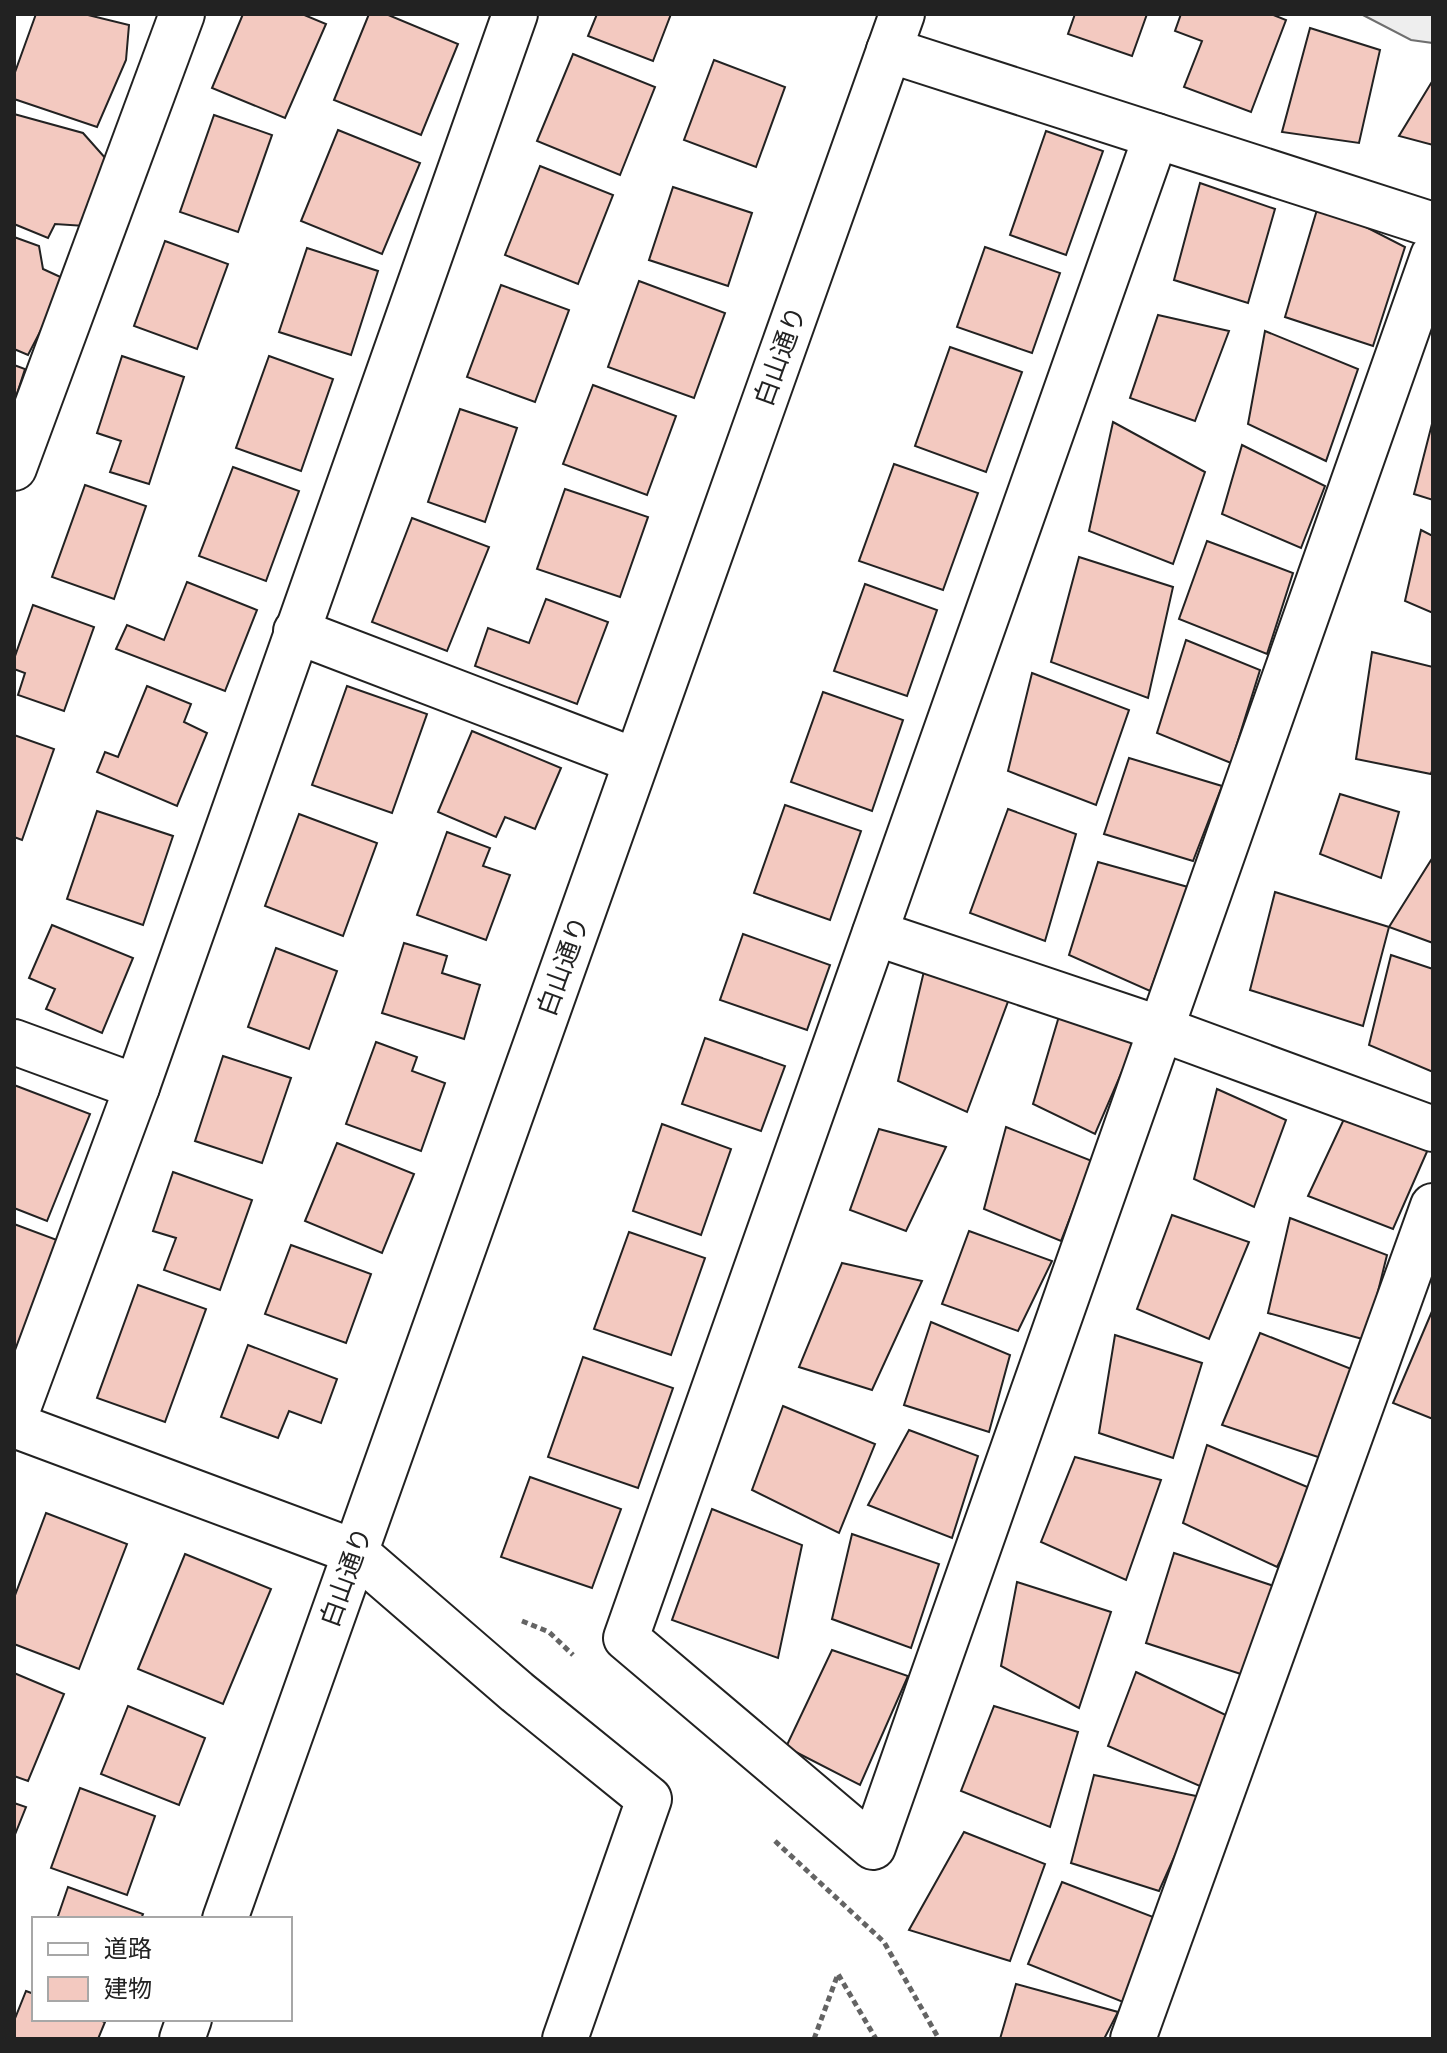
<svg xmlns="http://www.w3.org/2000/svg" width="1447" height="2053" viewBox="0 0 1447 2053" font-family="'Zilla Slab','Noto Sans JP',serif">
  <style>
    .green { fill: #eee; stroke: #6f6f6f; stroke-width: 2 }
    .building { fill: #f3c9c0; stroke: #222; stroke-width: 2 }
    .lines { fill: none; stroke-linecap: round; stroke-linejoin: round }
    .minor-casing { stroke: #222; stroke-width: 48 }
    .tertiary-casing { stroke: #222; stroke-width: 48 }
    .path { stroke: #646464; stroke-width: 5; stroke-dasharray: 6 4; stroke-linecap: butt }
    .minor { stroke: #fff; stroke-width: 44 }
    .tertiary { stroke: #fff; stroke-width: 44 }
    .labels { text-anchor: middle; dominant-baseline: central; stroke-width: 6; stroke-linejoin: round; paint-order: stroke }
    .street-label { font-size: 26px; fill: #222; stroke: #fff }
  </style>
  <rect width="100%" height="100%" fill="#fff"/>
  <!-- green -->
  <polygon class="green" points="1361,14 1433,14 1433,43 1411,40"/>
  <!-- building -->
  <g class="building">
    <polygon points="36,14 84,14 129,25 126,60 97,127 14,99 14,75"/>
    <polygon points="243,14 302,14 326,24 285,118 212,88"/>
    <polygon points="369,14 386,14 458,44 421,135 334,100"/>
    <polygon points="597,14 671,14 653,61 588,36"/>
    <polygon points="1075,14 1147,14 1132,56 1068,34"/>
    <polygon points="1181,14 1271,14 1286,20 1251,112 1184,87 1202,41 1175,31"/>
    <polygon points="1310,28 1380,50 1359,143 1282,132"/>
    <polygon points="573,54 655,87 620,175 537,141"/>
    <polygon points="714,60 785,87 756,167 684,140"/>
    <polygon points="1433,80 1433,145 1399,136"/>
    <polygon points="14,114 83,133 107,160 85,226 55,224 48,238 14,224"/>
    <polygon points="214,115 272,135 238,232 180,212"/>
    <polygon points="338,130 420,163 382,254 301,221"/>
    <polygon points="1046,131 1103,151 1066,255 1010,235"/>
    <polygon points="540,166 613,195 578,284 505,255"/>
    <polygon points="1200,183 1275,209 1248,303 1174,280"/>
    <polygon points="673,187 752,213 728,286 649,260"/>
    <polygon points="1319,203 1405,247 1373,346 1285,317"/>
    <polygon points="14,237 39,246 43,269 67,280 28,355 14,349"/>
    <polygon points="165,241 228,264 197,349 134,326"/>
    <polygon points="985,247 1060,273 1032,353 957,327"/>
    <polygon points="307,248 378,271 351,355 279,332"/>
    <polygon points="639,281 725,313 694,398 608,367"/>
    <polygon points="501,285 569,310 535,402 467,377"/>
    <polygon points="1158,315 1229,331 1195,421 1130,398"/>
    <polygon points="1265,331 1358,369 1326,461 1248,424"/>
    <polygon points="950,347 1022,372 986,472 915,446"/>
    <polygon points="122,356 184,377 149,484 110,472 121,441 97,433"/>
    <polygon points="269,356 333,379 301,471 236,448"/>
    <polygon points="14,365 25,369 14,403"/>
    <polygon points="593,385 676,416 647,495 563,464"/>
    <polygon points="460,409 517,428 485,522 428,502"/>
    <polygon points="1433,420 1433,500 1414,494"/>
    <polygon points="1113,422 1205,472 1173,564 1089,531"/>
    <polygon points="1242,445 1325,486 1301,548 1222,514"/>
    <polygon points="894,464 978,493 943,590 859,561"/>
    <polygon points="233,467 299,491 266,581 199,556"/>
    <polygon points="85,485 146,506 114,599 52,577"/>
    <polygon points="565,489 648,517 620,597 537,569"/>
    <polygon points="412,518 489,547 447,651 372,622"/>
    <polygon points="1421,530 1433,536 1433,613 1405,601"/>
    <polygon points="1207,541 1293,573 1267,654 1179,619"/>
    <polygon points="1079,557 1173,587 1148,698 1051,662"/>
    <polygon points="187,582 257,610 225,691 116,649 127,625 164,640"/>
    <polygon points="865,584 937,610 907,696 834,671"/>
    <polygon points="546,599 608,622 577,704 475,666 488,628 529,643"/>
    <polygon points="33,605 94,627 64,711 18,695 25,673 14,669 14,659"/>
    <polygon points="1186,640 1260,670 1231,763 1157,733"/>
    <polygon points="1372,652 1433,667 1433,767 1431,774 1356,759"/>
    <polygon points="1032,673 1129,710 1096,805 1008,771"/>
    <polygon points="147,686 191,704 184,722 207,733 177,806 97,772 105,752 118,757"/>
    <polygon points="347,686 427,714 392,813 312,785"/>
    <polygon points="823,692 903,720 872,811 791,782"/>
    <polygon points="472,731 561,768 535,829 505,817 496,837 438,812"/>
    <polygon points="14,735 54,749 22,840 14,837"/>
    <polygon points="1129,758 1222,786 1193,861 1104,834"/>
    <polygon points="1340,794 1399,812 1381,878 1320,854"/>
    <polygon points="785,805 861,831 830,920 754,893"/>
    <polygon points="1008,809 1076,834 1045,941 970,913"/>
    <polygon points="97,811 173,836 143,925 67,899"/>
    <polygon points="299,814 377,843 343,936 265,906"/>
    <polygon points="447,832 490,848 483,866 510,875 486,940 417,915"/>
    <polygon points="1433,857 1433,943 1389,927"/>
    <polygon points="1098,862 1188,887 1150,991 1069,955"/>
    <polygon points="1275,892 1389,927 1363,1026 1250,990"/>
    <polygon points="52,925 133,958 102,1033 46,1009 55,989 29,978"/>
    <polygon points="743,934 830,965 807,1030 720,1000"/>
    <polygon points="404,943 447,956 442,973 480,985 464,1039 382,1013"/>
    <polygon points="276,948 337,971 309,1049 248,1027"/>
    <polygon points="929,950 1016,980 967,1112 898,1081"/>
    <polygon points="1391,955 1433,969 1433,1072 1369,1045"/>
    <polygon points="1065,996 1143,1023 1095,1134 1033,1104"/>
    <polygon points="705,1038 785,1066 761,1131 682,1104"/>
    <polygon points="376,1042 417,1057 412,1071 445,1083 421,1151 346,1124"/>
    <polygon points="223,1056 291,1078 262,1163 195,1141"/>
    <polygon points="14,1085 90,1114 47,1221 14,1208"/>
    <polygon points="1217,1089 1286,1120 1254,1207 1194,1179"/>
    <polygon points="1344,1119 1429,1147 1393,1229 1308,1196"/>
    <polygon points="662,1124 731,1149 701,1235 633,1211"/>
    <polygon points="1006,1127 1092,1161 1061,1241 984,1209"/>
    <polygon points="879,1129 946,1147 906,1231 850,1210"/>
    <polygon points="337,1143 414,1174 382,1253 305,1221"/>
    <polygon points="173,1172 252,1200 220,1290 164,1270 176,1238 153,1231"/>
    <polygon points="1172,1215 1249,1242 1209,1339 1137,1309"/>
    <polygon points="1290,1218 1387,1255 1366,1340 1268,1313"/>
    <polygon points="14,1224 57,1240 14,1355"/>
    <polygon points="969,1231 1052,1261 1018,1331 942,1304"/>
    <polygon points="629,1232 705,1258 671,1355 594,1329"/>
    <polygon points="291,1245 371,1274 346,1343 265,1314"/>
    <polygon points="842,1263 922,1281 872,1390 799,1367"/>
    <polygon points="138,1285 206,1309 165,1422 97,1398"/>
    <polygon points="1433,1309 1433,1419 1393,1403"/>
    <polygon points="931,1322 1010,1355 989,1432 904,1405"/>
    <polygon points="1260,1333 1359,1372 1321,1458 1222,1425"/>
    <polygon points="1115,1335 1202,1363 1173,1458 1099,1433"/>
    <polygon points="248,1345 337,1379 321,1423 289,1411 278,1438 221,1417"/>
    <polygon points="583,1357 673,1388 638,1488 548,1457"/>
    <polygon points="783,1406 875,1444 839,1533 752,1490"/>
    <polygon points="909,1430 978,1456 952,1538 868,1505"/>
    <polygon points="1207,1445 1317,1491 1277,1567 1183,1523"/>
    <polygon points="1075,1457 1161,1480 1126,1580 1041,1542"/>
    <polygon points="530,1477 621,1509 592,1588 501,1557"/>
    <polygon points="712,1509 802,1545 778,1658 672,1620"/>
    <polygon points="46,1513 127,1544 79,1669 14,1644 14,1598"/>
    <polygon points="852,1534 939,1564 911,1648 832,1619"/>
    <polygon points="1174,1553 1283,1589 1256,1679 1146,1643"/>
    <polygon points="185,1554 271,1589 223,1704 138,1669"/>
    <polygon points="1017,1582 1111,1612 1079,1708 1001,1666"/>
    <polygon points="832,1650 908,1676 860,1785 786,1747"/>
    <polygon points="1136,1672 1232,1718 1209,1790 1108,1746"/>
    <polygon points="14,1673 64,1694 28,1781 14,1776"/>
    <polygon points="128,1706 205,1738 179,1805 101,1774"/>
    <polygon points="994,1706 1078,1732 1050,1827 961,1791"/>
    <polygon points="1094,1775 1201,1797 1159,1891 1071,1863"/>
    <polygon points="80,1788 155,1816 127,1895 51,1868"/>
    <polygon points="14,1803 26,1807 14,1837"/>
    <polygon points="964,1832 1045,1864 1010,1961 909,1930"/>
    <polygon points="1062,1882 1161,1920 1133,2006 1028,1964"/>
    <polygon points="68,1887 143,1914 141,1919 57,1919"/>
    <polygon points="1016,1984 1118,2012 1104,2039 1000,2039"/>
    <polygon points="26,1991 34,1994 34,2019 96,2019 105,2022 98,2039 14,2039 14,2021"/>
  </g>
  <g class="lines">
    <defs>
      <g id="minor">
        <polyline points="889,50 1433,225"/>
        <polyline points="1156,136 626,1638 873,1847 1433,256"/>
        <polyline points="14,468 182,14"/>
        <polyline points="296,631 636,761"/>
        <polyline points="875,933 1161,1029 1433,1129"/>
        <polyline points="14,1042 137,1087 515,14"/>
        <polyline points="14,1419 137,1087"/>
        <polyline points="355,1552 517,1692 649,1799 565,2039"/>
        <polyline points="1133,2039 1433,1206"/>
      </g>
      <g id="tertiary">
        <polyline points="14,1425 355,1552"/>
        <polyline points="225,1919 902,14"/>
        <polyline points="182,2039 189,2019"/>
      </g>
    </defs>
    <!-- minor casing -->
    <use href="#minor" class="minor-casing"/>
    <!-- tertiary casing -->
    <use href="#tertiary" class="tertiary-casing"/>
    <!-- path -->
    <g class="path">
      <polyline points="522,1621 549,1632 573,1655"/>
      <polyline points="775,1841 884,1942 939,2039"/>
      <polyline points="814,2039 838,1974 876,2039"/>
    </g>
    <!-- minor -->
    <use href="#minor" class="minor"/>
    <!-- tertiary -->
    <use href="#tertiary" class="tertiary"/>
  </g>
  <g class="labels">
    <!-- street labels -->
    <g class="street-label">
      <text transform="translate(780 356) rotate(-70)">白山通り</text>
      <text transform="translate(563 966) rotate(-70)">白山通り</text>
      <text transform="translate(346 1577) rotate(-70)">白山通り</text>
    </g>
  </g>
  <!-- border -->
  <rect width="1447" height="2053" fill="none" stroke="#222222" stroke-width="32"/>
  <!-- legend -->
  <rect x="32" y="1917" width="260" height="104" fill="#ffffff" stroke="#a7a7a7" stroke-width="2"/>
  <rect x="48" y="1943" width="40" height="12" fill="#ffffff" stroke="#a7a7a7" stroke-width="2"/>
  <text x="104" y="1957" font-size="24" fill="#222222">道路</text>
  <rect x="48" y="1977" width="40" height="24" fill="#f3c9c0" stroke="#a7a7a7" stroke-width="2"/>
  <text x="104" y="1997" font-size="24" fill="#222222">建物</text>
</svg>
